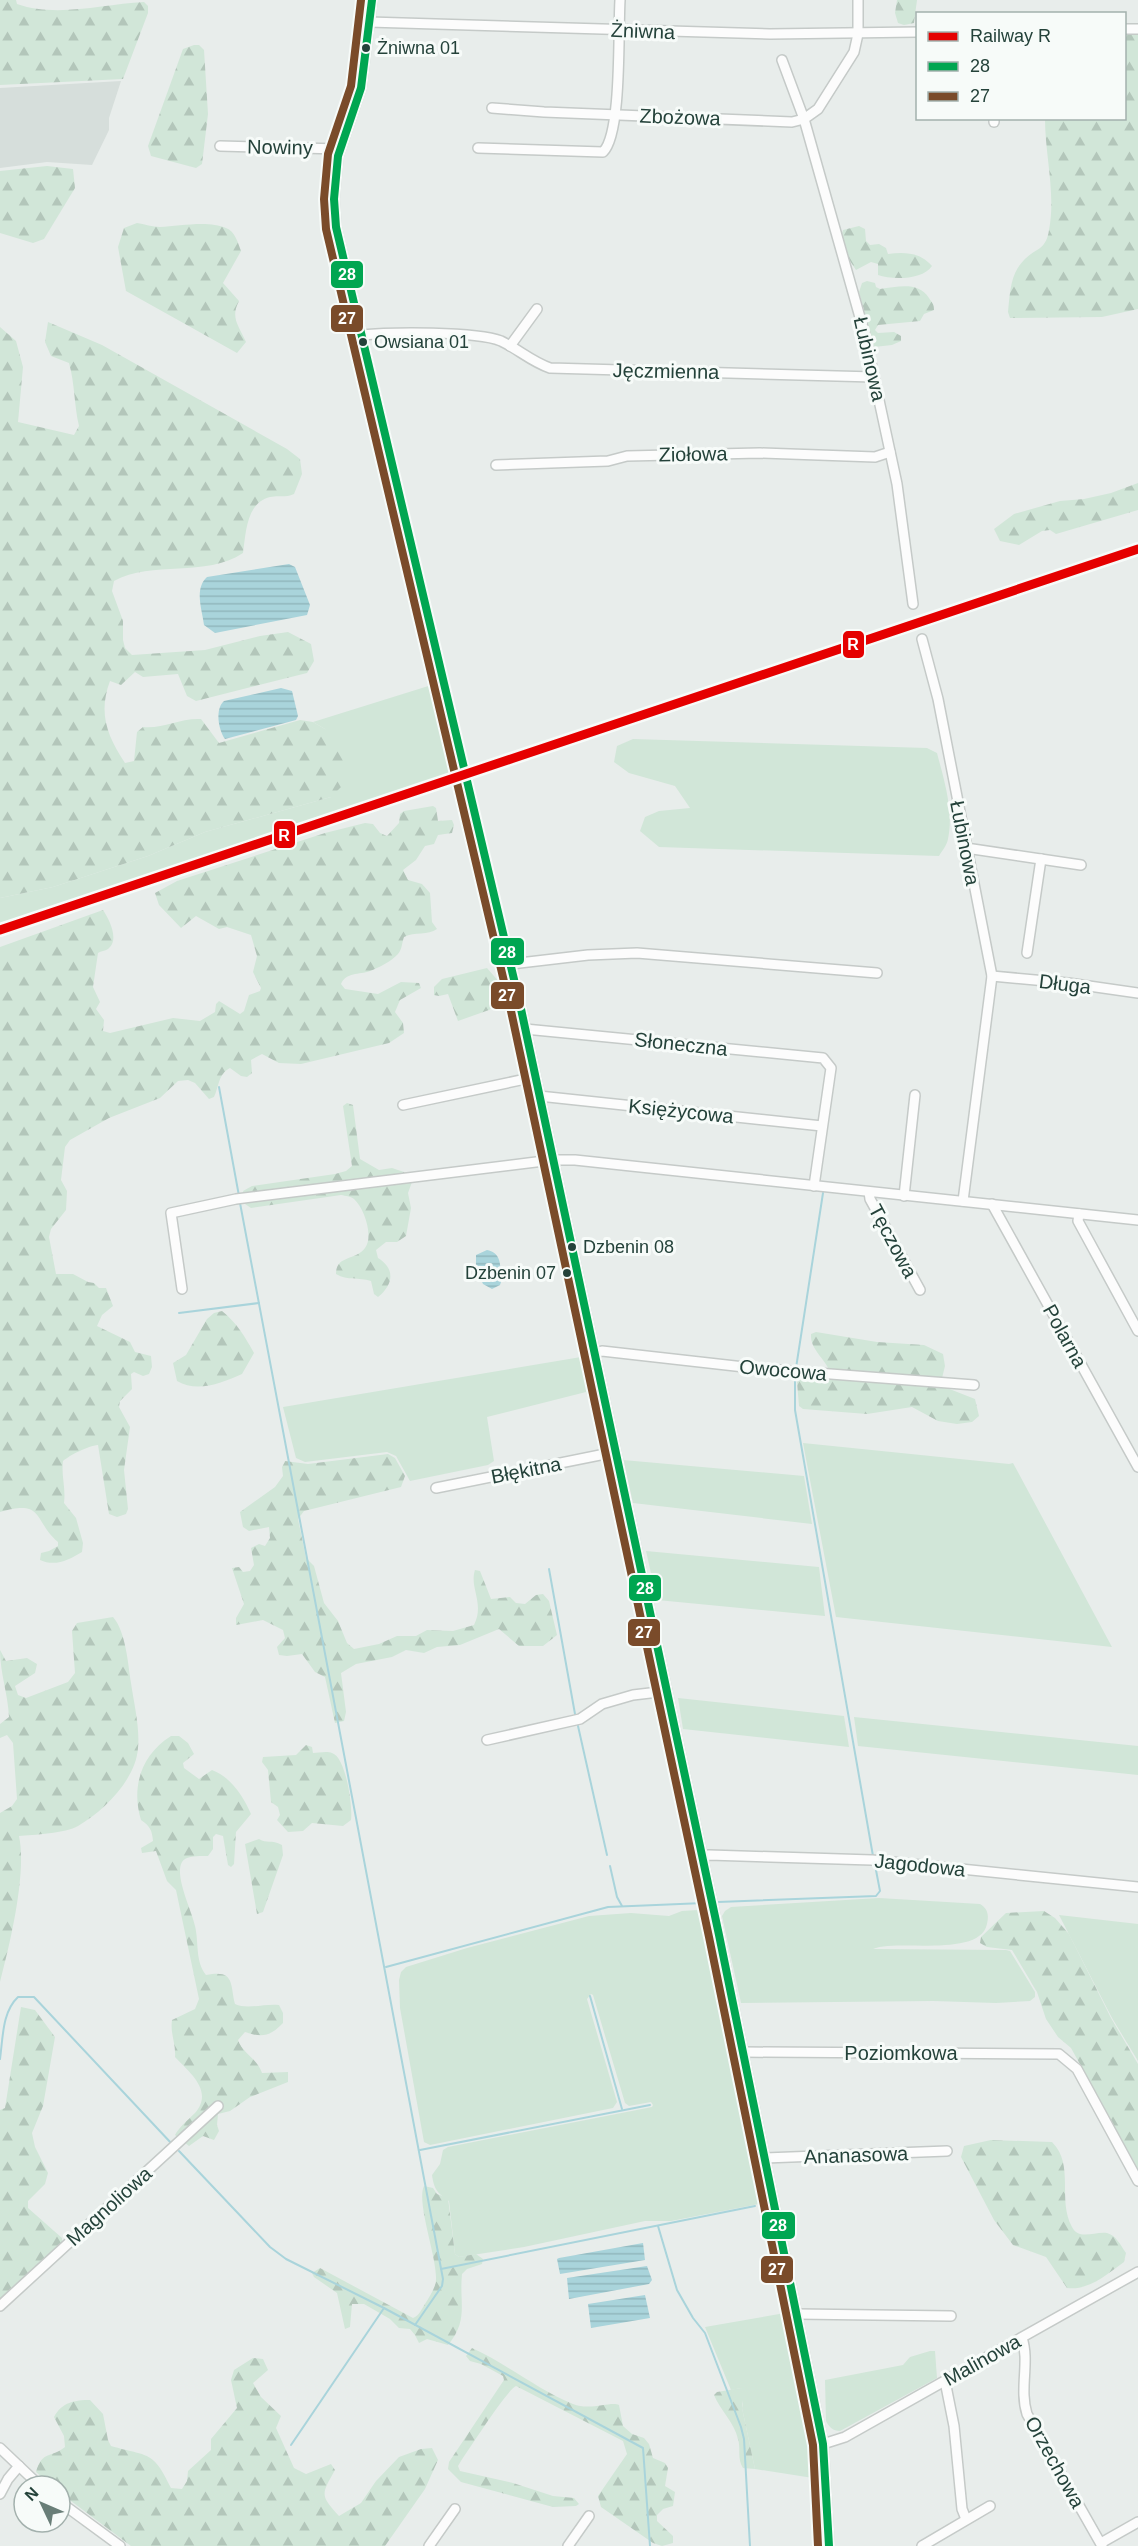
<svg xmlns="http://www.w3.org/2000/svg" width="1138" height="2546" viewBox="0 0 1138 2546" font-family="Arial,sans-serif">
  <style>
    .built { fill: #d6dedb }
    .grass { fill: #d1e6d8 }
    .forest { fill: url(#forest-firs) }
    .water { fill: url(#water-rules) }
    .lines { fill: none; stroke-linecap: round; stroke-linejoin: round }
    .stream { stroke: #a9d4db; stroke-width: 2 }
    .minor-casing { stroke: #c5cac8; stroke-width: 12 }
    .minor { stroke: #fcfcfc; stroke-width: 9 }
    .bus-1-casing { stroke: #f7fbf9; stroke-width: 12 }
    .bus-2-casing { stroke: #f7fbf9; stroke-width: 12 }
    .bus-1 { stroke: #00a651; stroke-width: 8 }
    .bus-2 { stroke: #7a4b2a; stroke-width: 8 }
    .rail-1-casing { stroke: #f7fbf9; stroke-width: 14 }
    .rail-1 { stroke: #e50000; stroke-width: 9 }
    .bus-dot { fill: #24423a; stroke: #f7fbf9; stroke-width: 2 }
    .labels { text-anchor: middle; dominant-baseline: central; stroke-width: 6; stroke-linejoin: round; paint-order: stroke }
    .bus-label { font-size: 18px; fill: #24423a; stroke: #f7fbf9; text-anchor: start }
    .street-label { font-size: 20px; fill: #24423a; stroke: #f7fbf9 }
    .line-badge { stroke: #f7fbf9; stroke-width: 2 }
    .badge-label { font-size: 16px; text-anchor: middle; font-weight: bold; fill: #fff }
  </style>
  <defs>
    <pattern id="forest-firs" width="22" height="20" patternUnits="userSpaceOnUse" patternTransform="scale(1.5)"><rect width="22" height="20" fill="#d1e6d8"/><path d="M5 1l3.5 6h-7zM16 11l3.5 6h-7z" fill="#b3c6ba"/></pattern>
    <pattern id="water-rules" width="6" height="5" patternUnits="userSpaceOnUse" patternTransform="scale(1.5)"><rect width="6" height="5" fill="#a9d4db"/><path d="M0 2.5h6" fill="none" stroke="#91b7bd"/></pattern>
  </defs>
  <rect width="100%" height="100%" fill="#e8edeb"/>
  <!-- built -->
  <polygon class="built" points="121,81 109,118 109,130 92,165 47,162 0,168 0,88"/>
  <!-- grass -->
  <g class="grass">
    <polygon points="438,683 458,773 0,926 0,898 53,887 148,856 205,832 331,797 325,729 313,722"/>
    <path d="M633 739 927 748 937 753C944 780 954 811 948 839 947 845 942 851 939 856L659 847 640 831 645 817 659 811 690 808 675 786 629 773 614 762 617 746Z"/>
    <polygon points="587,1356 597,1406 591,1408 586,1392 487,1417 494,1461 488,1465 410,1481 396,1456 387,1452 305,1462 296,1458 283,1407"/>
    <polygon points="803,1443 1009,1464 1013,1463 1112,1647 836,1617"/>
    <polygon points="623,1460 804,1476 812,1524 633,1503"/>
    <polygon points="646,1551 819,1567 825,1616 657,1600"/>
    <polygon points="678,1698 844,1716 849,1747 683,1729"/>
    <polygon points="854,1717 1138,1746 1138,1775 858,1746"/>
    <path d="M879 1898 980 1904C988 1909 989 1915 987 1924 980 1958 898 1939 873 1949L1006 1950 1010 1951 1035 1992V1997L1030 2001 996 2003 933 2001 741 2003 722 1916 725 1911 731 1907Z"/>
    <path d="M698 1910 703 1915 708 1930 763 2199 759 2204 671 2221H645L524 2247 459 2257 455 2254 449 2201C437 2193 434 2189 432 2175L440 2164 443 2150 448 2147 652 2107 653 2105 651 2102 629 2106 625 2103 593 1995 591 1994 587 1999 617 2102 613 2108 430 2145 424 2142 400 2008 399 1980 401 1972 406 1967 467 1948 589 1916 631 1913 669 1916 682 1911Z"/>
    <polygon points="1059,1915 1138,1924 1138,2061 1112,2018"/>
    <polygon points="785,2313 789,2317 812,2434 817,2472 813,2478 755,2469 742,2408 743,2404 741,2388 731,2390 705,2327"/>
    <path d="M930 2351H935L937 2378 840 2431C833 2431 829 2427 826 2421L825 2380 903 2365 910 2357Z"/>
  </g>
  <!-- forest -->
  <g class="forest">
    <path d="M0 0H16L17 4C57 18 103 4 144 2L148 6V13L123 79 0 85Z"/>
    <polygon points="897,0 917,0 914,23 904,25 898,23 895,13"/>
    <path d="M1125 34 1138 35V309L1102 317 1010 318 1008 312C1010 294 1010 274 1024 260 1035 248 1046 251 1049 230 1056 194 1045 155 1045 119L1124 118Z"/>
    <polygon points="194,45 199,45 204,50 208,114 202,164 196,168 151,156 148,146 183,49"/>
    <polygon points="47,166 73,169 75,188 44,239 33,243 0,233 0,171"/>
    <path d="M137 223C144 224 153 227 160 227 179 226 209 220 226 228 235 231 238 243 241 251L223 283 239 301C230 318 239 326 246 342L237 353 126 291 118 247 124 228Z"/>
    <path d="M859 226 865 229 866 241 870 245 879 244 886 248 888 254C904 252 920 252 932 266 923 280 892 280 878 275V264L871 262 856 270 848 258 842 233 843 230Z"/>
    <path d="M867 281 875 283 876 287 880 289C898 287 918 281 929 298 932 303 934 303 934 310L924 314 920 321 878 325 875 330 878 333 894 332 901 336V341L892 345 874 347 859 292 862 283Z"/>
    <path d="M48 322 102 345 287 449 300 459 302 474 294 494C285 498 279 495 270 497 246 503 246 533 243 553 206 578 152 560 114 581L112 591 123 621V640L125 648 132 655 205 650 260 636 288 632 311 644 314 661 307 673 196 701 187 696 178 674 143 677 135 672 121 685 110 681C98 713 107 736 125 763L134 761 137 732 143 727C163 729 179 718 201 719L219 743 300 720 313 722 325 729 345 756V783L331 797 205 832 148 856 53 887 0 898V327L16 341 23 367 18 422 74 435 79 426C74 405 75 384 69 363L51 356 45 342Z"/>
    <polygon points="1138,483 1138,510 1056,534 1050,530 1042,531 1019,545 1000,541 994,529 1014,514 1060,501 1084,499 1111,493"/>
    <path d="M433 806 436 808 438 821 452 820 454 825 452 833 438 835 434 844 425 846 416 860 403 870 408 880 422 884 430 893 432 922 437 929C428 936 415 931 404 937 402 942 402 950 398 954 392 961 378 968 370 971 359 975 346 972 341 984L345 989 378 994 401 982 419 983 421 988 400 1000 395 1012 403 1023 404 1033 389 1043 301 1064 279 1063 262 1054 251 1060 252 1073 247 1077 241 1076 230 1068C218 1074 219 1087 214 1097L209 1099 195 1083 188 1080 178 1081 160 1098 109 1118 70 1140 65 1147 61 1180 67 1191 66 1210 51 1229 49 1237 56 1274H73L88 1282 94 1283 99 1288H106L113 1306 102 1315 97 1326 130 1342 135 1352 151 1356 152 1367 149 1374 143 1376 134 1372 131 1374 132 1389 120 1401 119 1407 130 1427 124 1470 128 1509 126 1514 117 1517 109 1514 98 1445C88 1446 70 1455 63 1461 61 1475 66 1488 64 1503L76 1518 83 1543 82 1552C69 1560 55 1567 40 1560L41 1553 49 1551 58 1546V1542C33 1521 45 1499 0 1512V947L103 910C109 919 120 940 108 949 105 951 101 951 98 953L93 987 100 1002 96 1009 104 1020 103 1031 110 1033 173 1018 200 1021 215 1012 216 1004 219 1001 240 1014 244 1011 249 995 260 991 261 988 253 972 257 956 251 935 227 927 219 929 196 916 181 928 159 905 155 893 177 881 325 833 365 823 373 824 380 833 387 836 399 823 400 814 404 811Z"/>
    <polygon points="487,968 507,991 507,997 489,1010 458,1021 448,994 439,996 434,995 434,987 442,979"/>
    <path d="M347 1103 353 1105 360 1159 379 1170 392 1168 410 1174 412 1182 408 1193 411 1208 406 1236 397 1242H386L376 1250 378 1258C396 1269 393 1285 378 1297L374 1294 371 1281C358 1277 348 1281 336 1274 336 1255 355 1261 365 1248 374 1236 364 1208 354 1199 350 1196 346 1196 341 1195L251 1208 245 1204 243 1191 252 1186 335 1174 346 1171 352 1166 343 1106Z"/>
    <path d="M222 1311C237 1323 245 1337 254 1353L242 1374C222 1383 197 1393 177 1381L173 1363 186 1355 207 1319 214 1313Z"/>
    <path d="M816 1332 877 1342 924 1345 943 1354 945 1366 942 1378 947 1388 975 1399 979 1416 972 1422 957 1424 938 1421 912 1407 867 1414 803 1409 799 1406 797 1382 806 1377 825 1378 830 1372C825 1358 810 1350 811 1334Z"/>
    <path d="M388 1454 395 1458 405 1476 401 1487 304 1511 298 1519 306 1558 314 1566 324 1603 338 1621 347 1643 354 1649 379 1644 397 1636H416L427 1630 453 1631 474 1625C485 1603 469 1588 475 1570L480 1571 491 1599 510 1597 516 1603 525 1604 536 1595 543 1594 549 1601 557 1635 543 1646H519L499 1629 460 1645 437 1647 424 1653 406 1650 392 1657 356 1664 341 1673 346 1712 344 1721 335 1723 325 1677 315 1672 302 1654 287 1656 279 1655 277 1647 285 1638 283 1630 263 1620 236 1625V1618L244 1604 232 1568 239 1567 243 1572 250 1571 254 1565 251 1548 259 1544 265 1546 270 1538 269 1527 249 1531 243 1527 240 1512 275 1487 283 1476 282 1467 285 1461 308 1464Z"/>
    <path d="M113 1617C126 1632 128 1664 131 1683 134 1704 140 1727 138 1748 136 1779 104 1811 78 1826 66 1833 33 1835 19 1836 27 1873 10 1944 0 1982V1813L12 1806 17 1799 13 1743 7 1735 0 1738V1724L9 1717C8 1694 0 1673 0 1650L6 1661 27 1658 37 1664 35 1673 15 1686 18 1695 26 1698 68 1682 75 1673 72 1631 77 1623Z"/>
    <path d="M171 1736H179L188 1743 194 1754 183 1763 184 1768 199 1779 212 1770C231 1777 243 1796 251 1814L236 1832 234 1864 231 1867 228 1865 223 1836 216 1834 213 1837V1849L208 1856C201 1856 186 1855 182 1862 174 1876 192 1911 195 1926 199 1942 195 1961 206 1975 235 1969 230 1984 235 2004 248 2010 265 2003 279 2005L283 2013V2023C271 2036 262 2038 245 2032L238 2040C243 2054 257 2058 262 2073L288 2072V2082L250 2097 230 2111 218 2114 217 2125 219 2131 214 2140 203 2136 189 2146 175 2135C180 2126 188 2120 195 2113 214 2091 190 2073 175 2057 176 2043 170 2034 172 2020L195 2009 199 1999 176 1890 167 1881 156 1851 142 1853 141 1848 153 1841C152 1830 150 1826 141 1820 131 1787 141 1755 171 1736Z"/>
    <path d="M306 1745 312 1747 313 1753C318 1753 327 1751 332 1753 346 1757 353 1807 351 1820L343 1826 312 1823 303 1831 288 1832 277 1820 280 1815 278 1807 271 1802 268 1770 262 1762 263 1757 296 1755Z"/>
    <path d="M259 1839C267 1844 271 1839 282 1845L283 1855 263 1912 257 1914 245 1844Z"/>
    <polygon points="1044,1911 1055,1918 1069,1934 1111,2018 1138,2064 1138,2169 1071,2048 1058,2037 1046,2019 1037,1992 1012,1950 987,1947 980,1943 981,1937 1006,1913"/>
    <polygon points="21,2007 35,2010 55,2037 43,2106 32,2133 35,2147 48,2173 45,2184 28,2201 28,2208 62,2238 62,2245 0,2302 0,2110 5,2108"/>
    <path d="M991 2140 1052 2142C1075 2165 1057 2199 1072 2227 1079 2241 1095 2231 1107 2233 1116 2235 1121 2246 1126 2253L1124 2262C1107 2274 1089 2291 1067 2288L1046 2257 1013 2245 994 2220 961 2157 964 2146Z"/>
    <path d="M424 2186 433 2188 437 2194 448 2198 455 2254 459 2257 476 2254 483 2259 482 2264 467 2269 462 2274C459 2303 469 2320 448 2345L427 2339 419 2343 415 2335 410 2329 399 2328 390 2319 364 2304H352L350 2327 345 2329 337 2293 314 2277 312 2273 320 2268 413 2318C419 2316 421 2310 425 2304 429 2297 436 2288 436 2279 437 2257 416 2202 424 2186Z"/>
    <path d="M472 2348C507 2364 537 2389 573 2404 590 2411 611 2401 619 2405L623 2426 632 2434 644 2438 649 2444 653 2458 665 2463 668 2468 665 2486 675 2492 673 2506 663 2509 657 2515V2521L673 2536V2543L662 2546 653 2543 601 2507 598 2496 627 2454 623 2441 516 2386C507 2390 469 2449 461 2461L458 2466 460 2471 513 2483 553 2496 574 2498 579 2504 576 2506 553 2507 461 2482 448 2469 449 2462 504 2380 503 2376 481 2364 470 2361 466 2356Z"/>
    <path d="M253 2358 263 2359 268 2370 253 2383 261 2397 281 2416 276 2428 294 2468 306 2474 331 2464 335 2470C321 2495 320 2495 339 2516L361 2503 376 2481 399 2457 421 2449 432 2448 438 2460 425 2489 385 2546H131L63 2495 60 2493V2486H52L36 2472C42 2450 52 2458 65 2447L64 2436 54 2417C62 2402 75 2400 90 2400L103 2414 108 2440 111 2446C149 2457 153 2450 171 2488L182 2489 187 2481 188 2471 211 2450V2439L237 2408 231 2380 234 2370Z"/>
    <path d="M741 2388 744 2392 742 2408 755 2469 743 2468C737 2459 741 2449 738 2439 734 2422 720 2410 714 2395L717 2392Z"/>
  </g>
  <!-- water -->
  <g class="water">
    <path d="M289 564 295 567 310 605 307 615 215 633 204 625C202 609 194 589 207 577Z"/>
    <path d="M281 688 292 691 298 716 296 720 225 739C218 729 215 709 224 701Z"/>
    <path d="M487 1250C503 1253 500 1268 501 1282L500 1285 492 1289 483 1284 476 1268V1255Z"/>
    <polygon points="643,2243 645,2260 560,2274 557,2259 559,2258"/>
    <polygon points="647,2266 652,2280 649,2284 569,2299 567,2278"/>
    <polygon points="645,2295 650,2318 591,2328 588,2304"/>
  </g>
  <g class="lines">
    <!-- stream -->
    <g class="stream">
      <polyline points="219,1087 239,1196"/>
      <polyline points="240,1203 443,2279 442,2286 415,2325"/>
      <polyline points="179,1313 259,1303"/>
      <polyline points="796,1368 823,1193"/>
      <polyline points="795,1374 795,1410 873,1856"/>
      <polyline points="549,1569 575,1714"/>
      <polyline points="578,1726 607,1855"/>
      <polyline points="610,1866 617,1897 622,1906"/>
      <polyline points="718,1902 876,1896 880,1891 875,1865"/>
      <polyline points="386,1967 608,1907 704,1903"/>
      <polyline points="590,1996 622,2109"/>
      <path d="M0 2059C3 2038 2 2012 18 1997H34L172 2144"/>
      <polyline points="420,2150 650,2105"/>
      <polyline points="179,2151 270,2247 286,2259 384,2308 643,2448 650,2546"/>
      <polyline points="658,2226 677,2290 693,2318 705,2333 741,2427 744,2439 750,2546"/>
      <polyline points="441,2269 755,2206"/>
      <polyline points="291,2445 384,2308"/>
    </g>
    <defs>
      <g id="minor">
        <polyline points="372,0 361,88 338,156 334,199 336,227 464,775 521,1009 719,1935 823,2444 829,2546"/>
        <polyline points="858,0 858,34 854,52 818,109 804,119 865,335 897,484 913,604"/>
        <polyline points="369,22 770,34 918,32"/>
        <polyline points="1124,29 1138,29"/>
        <polyline points="492,108 544,112 792,122 804,119 782,60"/>
        <polyline points="994,122 994,118"/>
        <polyline points="220,146 339,149"/>
        <path d="M478 148 603 152C622 134 618 31 620 0"/>
        <path d="M361 335C390 332 476 331 501 341 518 349 532 362 550 368L874 377"/>
        <polyline points="510,346 537,309"/>
        <polyline points="496,465 608,461 627,456 760,453 875,457 890,452"/>
        <polyline points="922,639 938,699 992,976 963,1201"/>
        <polyline points="966,848 1081,865"/>
        <polyline points="1027,953 1041,859"/>
        <polyline points="511,964 588,955 637,953 877,973"/>
        <polyline points="992,976 1068,983 1138,993"/>
        <polyline points="525,1029 823,1058 831,1068 814,1186"/>
        <polyline points="539,1096 822,1126"/>
        <polyline points="403,1105 535,1077"/>
        <polyline points="869,1192 870,1199 920,1290"/>
        <polyline points="904,1196 915,1095"/>
        <polyline points="992,1204 1138,1467"/>
        <polyline points="1079,1214 1078,1221 1138,1331"/>
        <polyline points="182,1289 171,1213 236,1199 552,1160 575,1160 1138,1220"/>
        <polyline points="594,1353 602,1351 753,1368 974,1385"/>
        <polyline points="436,1488 615,1452"/>
        <polyline points="487,1740 580,1719 602,1704 633,1695 667,1691"/>
        <polyline points="702,1856 709,1855 872,1860 1138,1887"/>
        <polyline points="743,2052 1059,2054 1077,2069 1138,2181"/>
        <polyline points="765,2158 947,2151"/>
        <polyline points="0,2306 218,2106"/>
        <polyline points="797,2314 951,2316"/>
        <path d="M1022 2338C1030 2362 1019 2389 1027 2414L1102 2546"/>
        <polyline points="945,2381 954,2426 962,2509 966,2519"/>
        <polyline points="823,2444 845,2437 1138,2272"/>
        <polyline points="0,2448 40,2486"/>
        <polyline points="0,2494 8,2479 19,2466"/>
        <polyline points="60,2502 120,2546"/>
        <polyline points="1101,2543 1138,2522"/>
        <polyline points="429,2546 455,2509"/>
        <polyline points="568,2546 589,2516"/>
        <polyline points="922,2546 990,2506"/>
      </g>
    </defs>
    <!-- minor casing -->
    <use href="#minor" class="minor-casing"/>
    <!-- minor -->
    <use href="#minor" class="minor"/>
    <defs>
      <polyline id="bus-1" points="372,0 361,88 338,156 334,199 336,227 521,1009 719,1935 823,2444 829,2546"/>
      <polyline id="bus-2" points="361,0 351,86 328,154 324,199 326,229 511,1011 709,1937 813,2445 818,2546"/>
    </defs>
    <!-- bus-1 casing -->
    <use href="#bus-1" class="bus-1-casing"/>
    <!-- bus-2 casing -->
    <use href="#bus-2" class="bus-2-casing"/>
    <!-- bus-1 -->
    <use href="#bus-1" class="bus-1"/>
    <!-- bus-2 -->
    <use href="#bus-2" class="bus-2"/>
    <defs>
      <polyline id="rail-1" points="0,930 1138,549"/>
    </defs>
    <!-- rail-1 casing -->
    <use href="#rail-1" class="rail-1-casing"/>
    <!-- rail-1 -->
    <use href="#rail-1" class="rail-1"/>
  </g>
  <!-- markers -->
  <g class="bus-dot">
    <circle cx="366" cy="48" r="5"/>
    <circle cx="363" cy="342" r="5"/>
    <circle cx="572" cy="1247" r="5"/>
    <circle cx="567" cy="1273" r="5"/>
  </g>
  <g class="labels">
    <!-- bus labels -->
    <g class="bus-label">
      <text x="377" y="48">Żniwna 01</text>
      <text x="374" y="342">Owsiana 01</text>
      <text x="583" y="1247">Dzbenin 08</text>
      <text x="556" y="1273" text-anchor="end">Dzbenin 07</text>
    </g>
    <!-- street labels -->
    <g class="street-label">
      <text transform="translate(643 31) rotate(2)">Żniwna</text>
      <text transform="translate(680 117) rotate(2)">Zbożowa</text>
      <text transform="translate(280 147) rotate(1)">Nowiny</text>
      <text transform="translate(870 359) rotate(77)">Łubinowa</text>
      <text transform="translate(666 371) rotate(1)">Jęczmienna</text>
      <text transform="translate(693 454) rotate(-1)">Ziołowa</text>
      <text transform="translate(965 843) rotate(79)">Łubinowa</text>
      <text transform="translate(1065 984) rotate(7)">Długa</text>
      <text transform="translate(681 1044) rotate(6)">Słoneczna</text>
      <text transform="translate(681 1111) rotate(6)">Księżycowa</text>
      <text transform="translate(893 1241) rotate(62)">Tęczowa</text>
      <text transform="translate(1065 1336) rotate(61)">Polarna</text>
      <text transform="translate(783 1370) rotate(5)">Owocowa</text>
      <text transform="translate(526 1470) rotate(-11)">Błękitna</text>
      <text transform="translate(920 1865) rotate(6)">Jagodowa</text>
      <text x="901" y="2053">Poziomkowa</text>
      <text transform="translate(856 2155) rotate(-2)">Ananasowa</text>
      <text transform="translate(109 2206) rotate(-42)">Magnoliowa</text>
      <text transform="translate(982 2360) rotate(-29)">Malinowa</text>
      <text transform="translate(1055 2462) rotate(61)">Orzechowa</text>
    </g>
  </g>
  <g class="line-badge">
    <rect x="330" y="260" width="34" height="29" rx="6" fill="#00a651"/>
    <rect x="330" y="304" width="34" height="29" rx="6" fill="#7a4b2a"/>
    <rect x="842" y="630" width="23" height="29" rx="6" fill="#e50000"/>
    <rect x="273" y="820" width="23" height="29" rx="6" fill="#e50000"/>
    <rect x="490" y="937" width="35" height="29" rx="6" fill="#00a651"/>
    <rect x="490" y="981" width="35" height="29" rx="6" fill="#7a4b2a"/>
    <rect x="628" y="1574" width="34" height="28" rx="6" fill="#00a651"/>
    <rect x="627" y="1618" width="34" height="29" rx="6" fill="#7a4b2a"/>
    <rect x="761" y="2211" width="35" height="29" rx="6" fill="#00a651"/>
    <rect x="760" y="2255" width="34" height="29" rx="6" fill="#7a4b2a"/>
  </g>
  <g class="badge-label">
    <text x="347" y="280">28</text>
    <text x="347" y="324">27</text>
    <text x="853" y="650">R</text>
    <text x="284" y="841">R</text>
    <text x="507" y="958">28</text>
    <text x="507" y="1001">27</text>
    <text x="645" y="1594">28</text>
    <text x="644" y="1638">27</text>
    <text x="778" y="2231">28</text>
    <text x="777" y="2275">27</text>
  </g>
  <!-- legend -->
  <rect x="916" y="12" width="210" height="108" fill="#f7fbf9" stroke="#a3b1ad" stroke-width="1.5"/>
  <rect x="928" y="32" width="30" height="9" fill="#e50000" stroke="#a3b1ad" stroke-width="1.5"/>
  <text x="970" y="42" font-size="18" fill="#24423a">Railway R</text>
  <rect x="928" y="62" width="30" height="9" fill="#00a651" stroke="#a3b1ad" stroke-width="1.5"/>
  <text x="970" y="72" font-size="18" fill="#24423a">28</text>
  <rect x="928" y="92" width="30" height="9" fill="#7a4b2a" stroke="#a3b1ad" stroke-width="1.5"/>
  <text x="970" y="102" font-size="18" fill="#24423a">27</text>
  <!-- north arrow -->
  <g transform="translate(42 2504) rotate(314)"><circle r="28" fill="#f7fbf9" stroke="#a3b1ad" stroke-width="1.5"/>
  <path d="M0-4.5L10 22L0 15L-10 22Z" fill="#697e78"/>
  <text y="-9" font-size="16" font-weight="bold" text-anchor="middle" fill="#24423a">N</text>
  </g>
</svg>
